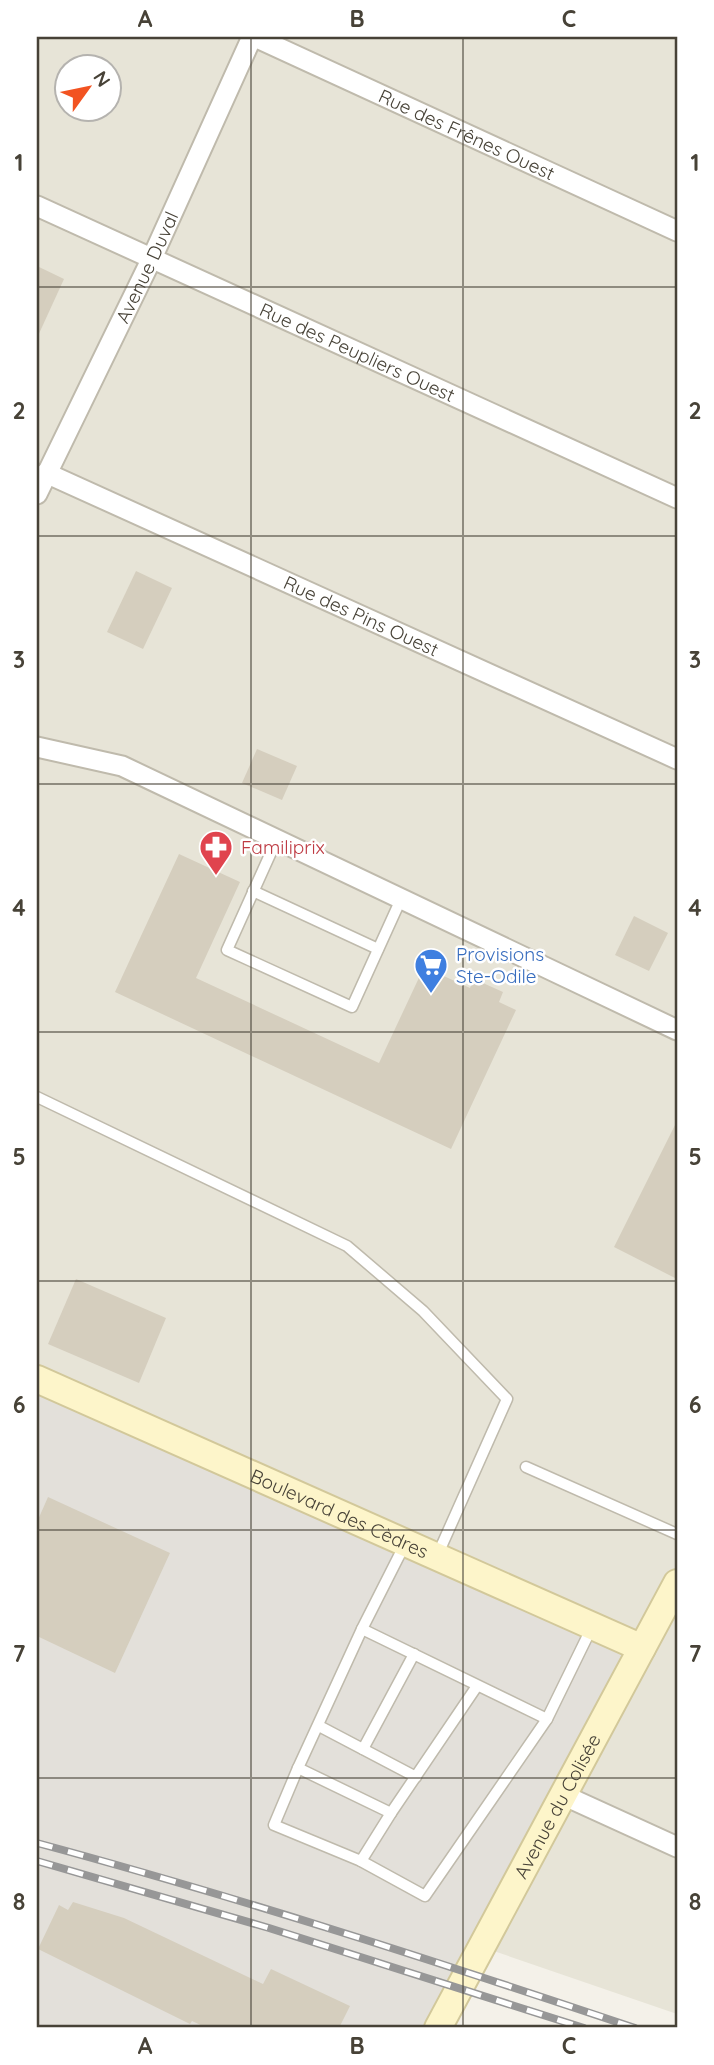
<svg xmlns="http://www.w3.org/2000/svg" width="714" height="2065" viewBox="0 0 714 2065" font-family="Quicksand,sans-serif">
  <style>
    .residential { fill: #e7e4d7; fill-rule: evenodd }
    .industrial { fill: #e3e0da }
    .building { fill: #d5cebe }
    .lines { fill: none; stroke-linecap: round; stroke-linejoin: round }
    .lane-casing { stroke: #bfbaac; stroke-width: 13 }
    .street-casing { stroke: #bfbaac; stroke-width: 23 }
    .secondary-casing { stroke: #d2c89a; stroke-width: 30 }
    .lane { stroke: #fff; stroke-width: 10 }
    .street { stroke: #fff; stroke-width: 19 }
    .secondary { stroke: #fdf5ca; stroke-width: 26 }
    .rail-casing { stroke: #979797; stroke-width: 8 }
    .rail { stroke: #fff; stroke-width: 5; stroke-dasharray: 16; stroke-linecap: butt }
    .grid { fill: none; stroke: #474237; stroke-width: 2; stroke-opacity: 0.55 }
    .labels { text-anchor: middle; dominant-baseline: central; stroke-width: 5; stroke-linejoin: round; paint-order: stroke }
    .street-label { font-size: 19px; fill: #474237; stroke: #fff }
    .health-label { font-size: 19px; fill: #be3a42; stroke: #fff; text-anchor: start }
    .shop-label { font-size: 19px; fill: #366cbe; stroke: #fff; text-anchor: start }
    .neatline { fill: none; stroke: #474237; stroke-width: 2.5 }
    .grid-label { font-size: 23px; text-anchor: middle; font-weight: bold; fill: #474237 }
  </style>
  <rect width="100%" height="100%" fill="#f4f1e9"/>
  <!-- residential -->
  <path class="residential" d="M37 37H677V2014L482 1947 37 1378ZM66 66H108V108H66Z"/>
  <!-- industrial -->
  <polygon class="industrial" points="37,1378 642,1648 438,2028 41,2028 37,2026"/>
  <!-- building -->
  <g class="building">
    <polygon points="37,266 64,279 37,338"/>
    <polygon points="136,571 172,588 143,649 107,632"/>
    <polygon points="257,749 297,766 282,800 242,783"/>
    <polygon points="179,854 240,882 196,978 379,1063 424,967 470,988 474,979 503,992 499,1002 516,1010 451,1149 115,992"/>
    <polygon points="634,916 668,933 649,971 615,955"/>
    <polygon points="677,1121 677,1279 614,1247"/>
    <polygon points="76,1279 166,1318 139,1383 48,1344"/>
    <polygon points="48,1497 170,1553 115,1673 37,1636 37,1522"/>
    <polygon points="73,1902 124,1918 263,1984 271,1969 350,2006 339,2028 207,2028 192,2021 190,2024 38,1949 59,1905 68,1910"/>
  </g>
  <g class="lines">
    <defs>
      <g id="lane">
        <polyline points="277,839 227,950 352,1007 401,899"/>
        <polyline points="253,891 378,949"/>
        <polyline points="37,1097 347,1246 423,1311 507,1399 437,1556"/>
        <polyline points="526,1467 677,1534"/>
        <polyline points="362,1629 405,1544"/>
        <polyline points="477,1686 391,1813 298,1768 362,1629 547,1719"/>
        <polyline points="319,1726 416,1777"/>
        <polyline points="363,1749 414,1654"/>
        <polyline points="298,1768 274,1825 361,1861 391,1813"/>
        <polyline points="361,1861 425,1896 547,1719 592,1627"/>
      </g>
      <g id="street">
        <path id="s1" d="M255 37 677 231"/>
        <path id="s2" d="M37 206 677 498"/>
        <path id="s3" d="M46 473 677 759"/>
        <path id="s4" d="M37 494 152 258 252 37"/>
        <polyline points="37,747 122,766 677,1030"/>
        <polyline points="563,1795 677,1847"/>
      </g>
      <g id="secondary">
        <path id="s5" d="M37 1379 642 1648"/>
        <path id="s6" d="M438 2028 677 1583"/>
      </g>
    </defs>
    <!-- lane casing -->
    <use href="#lane" class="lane-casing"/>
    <!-- street casing -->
    <use href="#street" class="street-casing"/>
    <!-- secondary casing -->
    <use href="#secondary" class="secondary-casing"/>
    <!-- lane -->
    <use href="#lane" class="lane"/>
    <!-- street -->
    <use href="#street" class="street"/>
    <!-- secondary -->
    <use href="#secondary" class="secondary"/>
    <defs>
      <g id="rail">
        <path d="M37 1843C238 1897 438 1962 635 2028"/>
        <polyline points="37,1861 269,1928 584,2028"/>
      </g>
    </defs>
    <!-- rail casing -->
    <use href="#rail" class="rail-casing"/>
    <!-- rail -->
    <use href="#rail" class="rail"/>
  </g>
  <!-- grid -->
  <path class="grid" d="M251 37V2028M463 37V2028M37 287H677M37 536H677M37 784H677M37 1032H677M37 1281H677M37 1530H677M37 1778H677"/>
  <!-- icons -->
  <defs>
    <symbol id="pharmacy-pin" viewBox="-11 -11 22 30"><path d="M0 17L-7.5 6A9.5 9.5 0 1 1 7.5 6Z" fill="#e0444e" stroke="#fff"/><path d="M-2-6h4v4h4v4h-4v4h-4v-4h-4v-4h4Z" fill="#fff"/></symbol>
    <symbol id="supermarket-pin" viewBox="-11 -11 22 30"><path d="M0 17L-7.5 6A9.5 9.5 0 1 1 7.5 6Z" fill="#3f7fe0" stroke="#fff"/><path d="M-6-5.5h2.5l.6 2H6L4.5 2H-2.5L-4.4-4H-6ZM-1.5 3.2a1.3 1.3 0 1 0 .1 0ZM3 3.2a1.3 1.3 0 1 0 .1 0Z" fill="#fff"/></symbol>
  </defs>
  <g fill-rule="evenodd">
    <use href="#pharmacy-pin" x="197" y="828" width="38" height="52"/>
    <use href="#supermarket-pin" x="412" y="946" width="38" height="52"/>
  </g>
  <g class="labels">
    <!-- street labels -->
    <g class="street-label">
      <text stroke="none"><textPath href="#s1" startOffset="233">Rue des Frênes Ouest</textPath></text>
      <text stroke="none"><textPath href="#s4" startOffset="252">Avenue Duval</textPath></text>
      <text stroke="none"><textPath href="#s2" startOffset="352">Rue des Peupliers Ouest</textPath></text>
      <text stroke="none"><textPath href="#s3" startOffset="346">Rue des Pins Ouest</textPath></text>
      <text stroke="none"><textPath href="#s5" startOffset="331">Boulevard des Cèdres</textPath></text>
      <text stroke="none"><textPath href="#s6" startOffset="252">Avenue du Colisée</textPath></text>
    </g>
    <!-- health labels -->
    <g class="health-label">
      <text x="241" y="847">Familiprix</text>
    </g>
    <!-- shop labels -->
    <g class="shop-label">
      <text x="456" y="954">Provisions<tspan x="456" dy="22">Ste-Odile</tspan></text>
    </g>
  </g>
  <!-- border -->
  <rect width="714" height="2065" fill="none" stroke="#ffffff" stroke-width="77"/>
  <!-- north arrow -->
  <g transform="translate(88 88) rotate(57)"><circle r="33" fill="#ffffff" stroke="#b5b3af" stroke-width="2"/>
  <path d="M0-5L12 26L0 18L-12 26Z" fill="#f25321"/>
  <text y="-10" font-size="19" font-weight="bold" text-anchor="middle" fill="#474237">N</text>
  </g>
  <rect x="38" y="38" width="638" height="1988" class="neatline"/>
  <g class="grid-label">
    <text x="145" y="27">A</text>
    <text x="357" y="27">B</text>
    <text x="569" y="27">C</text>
    <text x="19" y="171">1</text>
    <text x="695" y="171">1</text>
    <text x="19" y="419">2</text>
    <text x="695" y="419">2</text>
    <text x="19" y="668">3</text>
    <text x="695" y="668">3</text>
    <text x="19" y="916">4</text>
    <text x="695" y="916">4</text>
    <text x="19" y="1165">5</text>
    <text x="695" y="1165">5</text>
    <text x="19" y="1413">6</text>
    <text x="695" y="1413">6</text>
    <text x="19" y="1662">7</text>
    <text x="695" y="1662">7</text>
    <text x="19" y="1910">8</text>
    <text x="695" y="1910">8</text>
    <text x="145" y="2054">A</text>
    <text x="357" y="2054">B</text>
    <text x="569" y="2054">C</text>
  </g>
</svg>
